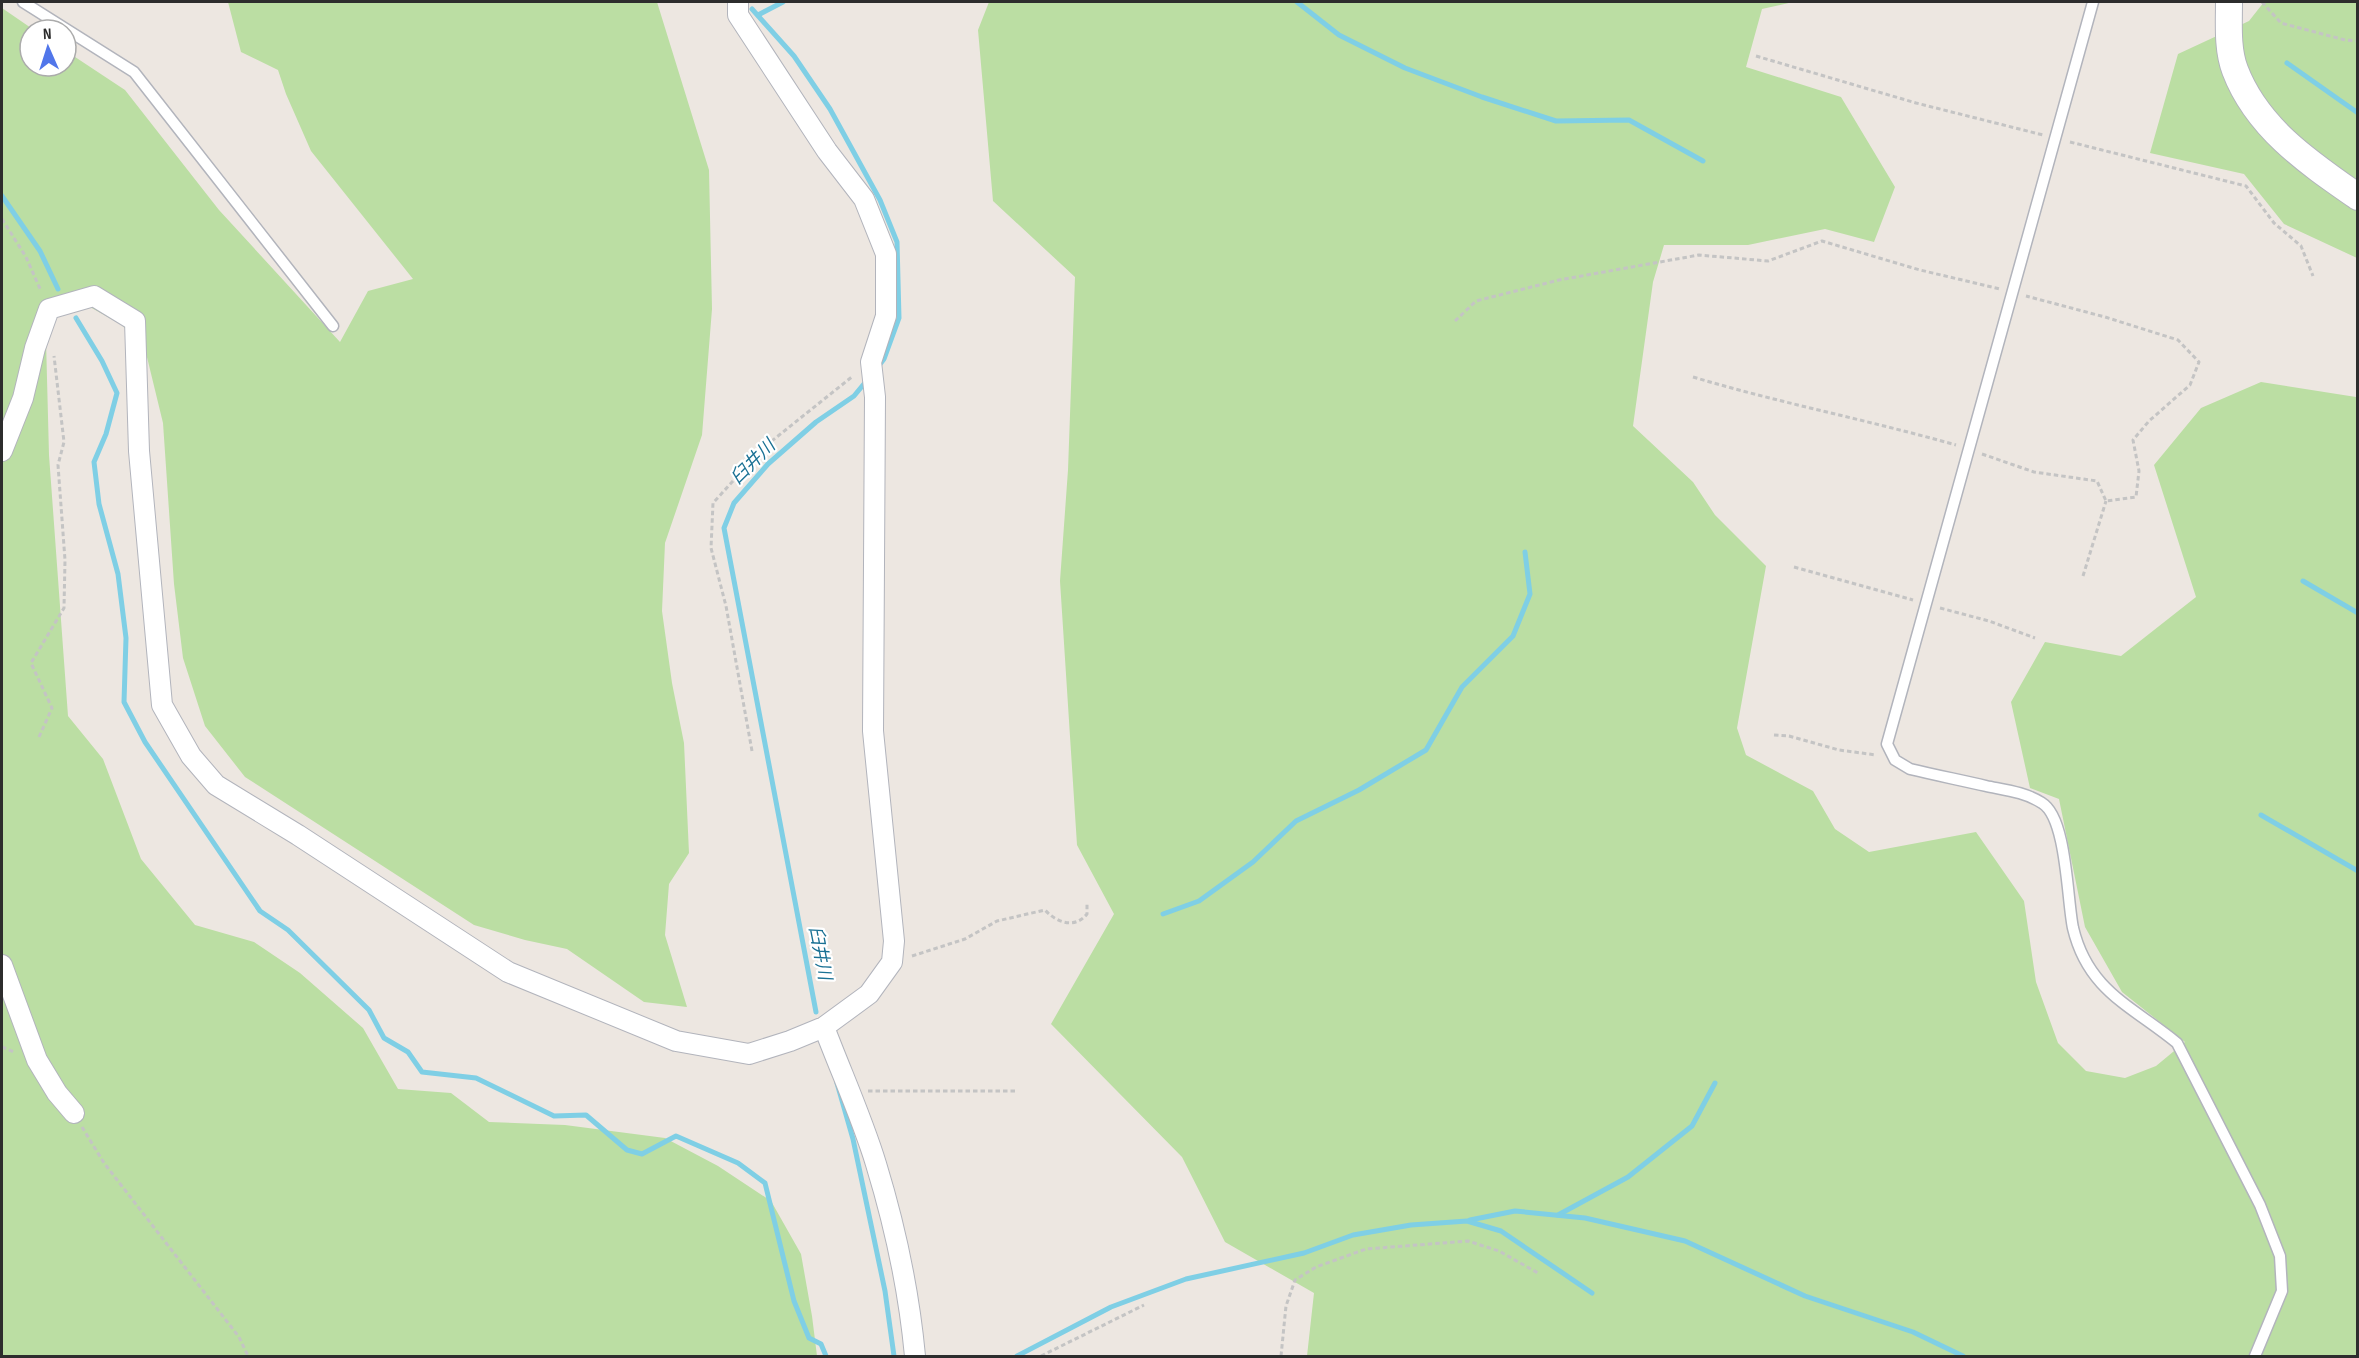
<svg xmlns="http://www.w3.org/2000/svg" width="2359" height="1358" viewBox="0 0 2359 1358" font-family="'Sofia Sans Condensed','Noto Sans JP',sans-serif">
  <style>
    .green { fill: #bbdea3 }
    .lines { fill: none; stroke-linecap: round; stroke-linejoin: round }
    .stream { stroke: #7fcfe5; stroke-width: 5 }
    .service-casing { stroke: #b2b4bc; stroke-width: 13 }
    .minor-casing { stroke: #b2b4bc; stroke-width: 22 }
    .tertiary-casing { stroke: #b2b4bc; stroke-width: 28 }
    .path { stroke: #c4c4c4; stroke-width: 3; stroke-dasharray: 4.5 3; stroke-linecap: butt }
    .service { stroke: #fff; stroke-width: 10 }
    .minor { stroke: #fff; stroke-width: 20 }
    .tertiary { stroke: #fff; stroke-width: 26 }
    .labels { text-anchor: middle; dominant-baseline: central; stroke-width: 4.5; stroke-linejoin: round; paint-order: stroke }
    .water-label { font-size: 18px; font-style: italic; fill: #1a7194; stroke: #fff }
  </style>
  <rect width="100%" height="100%" fill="#ede7e1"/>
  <!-- green -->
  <g class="green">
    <polygon points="228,2 657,2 709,170 712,309 702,435 665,543 662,611 672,683 684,743 689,853 669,884 665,935 687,1007 644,1002 567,949 525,940 474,925 245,777 205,726 183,658 174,584 163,423 146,353 122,325 90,307 56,316 46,340 49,455 68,716 103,759 141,859 195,925 254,942 300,973 363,1028 398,1089 451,1093 489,1122 565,1125 665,1138 718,1166 771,1201 801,1254 812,1316 817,1356 2,1356 2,8 34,30 30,30 30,66 66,66 66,51 125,90 219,210 340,342 368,291 413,279 311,151 286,94 278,70 241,52"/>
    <polygon points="989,2 1793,2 1762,9 1746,67 1841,97 1895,187 1874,242 1825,229 1748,245 1664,245 1653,282 1633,426 1693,482 1715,515 1766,566 1737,728 1746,755 1813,791 1835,829 1869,852 1976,832 2024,901 2036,982 2058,1043 2086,1071 2125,1078 2156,1066 2185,1042 2122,992 2085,927 2059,799 2030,788 2011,702 2045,642 2121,656 2196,597 2154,465 2201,408 2261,382 2356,397 2357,395 2357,1356 1307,1356 1314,1293 1225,1242 1182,1157 1051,1024 1114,914 1077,845 1060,581 1068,470 1075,277 993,201 978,30"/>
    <polygon points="2264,2 2357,2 2357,258 2284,224 2244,174 2150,153 2178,54 2249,21"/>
  </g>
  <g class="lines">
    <!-- stream -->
    <g class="stream">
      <polyline points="1297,2 1339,35 1405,68 1482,97 1556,121 1629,120 1703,161"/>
      <polyline points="752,9 794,56 830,109 880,200 897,242 899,318 884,359 877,368"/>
      <polyline points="758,15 783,2"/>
      <polyline points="2287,63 2358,113"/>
      <polyline points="2,196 40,251 58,289"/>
      <polyline points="76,318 102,361 117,393 106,434 94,462 99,504 118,574 126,638 124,702 145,742 260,911 288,930 369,1010 384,1038 408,1052 422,1072 476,1078 554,1116 586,1115 627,1150 642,1154 676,1136 738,1163 765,1183 794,1301 809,1338 821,1344 826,1356"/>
      <polyline points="2303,581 2358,613"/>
      <polyline points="2261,815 2358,871"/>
      <polyline points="1163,914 1199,901 1253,862 1296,821 1359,790 1426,750 1462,687 1513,636 1530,594 1525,552"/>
      <polyline points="816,1012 724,528 734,503 768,464 816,422 854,396 868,379"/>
      <polyline points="837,1083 853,1139 885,1291 894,1356"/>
      <polyline points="1558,1215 1628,1177 1692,1126 1715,1083"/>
      <polyline points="1470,1220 1515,1211 1585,1218 1685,1241 1805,1296 1913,1332 1963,1356"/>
      <polyline points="1017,1356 1111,1307 1186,1279 1304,1253 1353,1235 1411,1225 1467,1221 1501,1231 1592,1293"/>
    </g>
    <defs>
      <g id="service">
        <polyline points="23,2 134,72 333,326"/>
        <path d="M2093 2 1887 744 1895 760 1910 769C1935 775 1960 780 1986 786 2005 790 2025 792 2042 803 2067 818 2067 900 2073 928 2088 991 2132 1006 2177 1043L2260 1205 2280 1256 2282 1291 2255 1356"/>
      </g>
      <g id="minor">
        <polyline points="2,451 23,398 35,348 49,309 94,296 135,321 139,451 162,705 191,756 216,785 298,835 508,972 676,1041 749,1054 790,1041 824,1027 869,994 892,962 894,941 873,731 875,397 871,362 886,316 886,254 864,199 827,151 738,15 738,2"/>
        <polyline points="2,965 37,1060 57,1093 74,1113"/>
        <path d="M824 1027C841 1072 862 1118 876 1164 895 1226 909 1292 915 1356"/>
      </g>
      <path id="tertiary" d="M2229 2C2229 23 2227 49 2235 70 2257 128 2309 163 2358 197"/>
    </defs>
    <!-- service casing -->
    <use href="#service" class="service-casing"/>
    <!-- minor casing -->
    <use href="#minor" class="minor-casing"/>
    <!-- tertiary casing -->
    <use href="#tertiary" class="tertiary-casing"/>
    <!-- path -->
    <g class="path">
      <polyline points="2262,2 2281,23 2345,40 2358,41"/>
      <polyline points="1756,56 1916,103 2043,135"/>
      <polyline points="2070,142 2246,186 2274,223 2301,246 2313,276"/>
      <polyline points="2,219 26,257 41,291"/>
      <polyline points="1455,321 1476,301 1559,280 1699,255 1768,261 1822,241 1920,270 2000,289"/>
      <path d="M1693 377C1780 403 1868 420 1956 445"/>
      <polyline points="1982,454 2034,472 2097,481 2106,501 2136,497 2139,471 2133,440 2149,421 2190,385 2199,362 2178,340 2105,317 2026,296"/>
      <polyline points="1794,567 1913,600"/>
      <polyline points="2083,576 2106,501"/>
      <polyline points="1940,608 1989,621 2035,638"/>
      <polyline points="1774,735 1789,736 1839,750 1876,755"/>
      <polyline points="39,737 52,708 31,663 64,608 65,560 58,465 64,442 54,356"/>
      <polyline points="752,751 726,606 711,548 713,503 763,448 853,376"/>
      <path d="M912 956 965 939 997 921 1045 910C1057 923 1075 929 1087 914V904"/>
      <polyline points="2,1047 14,1052"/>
      <polyline points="868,1091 1017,1091"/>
      <polyline points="82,1127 104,1163 239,1337 248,1356"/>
      <polyline points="1041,1356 1144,1305"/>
      <polyline points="1281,1356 1286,1306 1295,1280 1316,1267 1366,1249 1468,1241 1499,1251 1538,1273"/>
    </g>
    <!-- service -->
    <use href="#service" class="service"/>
    <!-- minor -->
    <use href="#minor" class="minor"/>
    <!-- tertiary -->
    <use href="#tertiary" class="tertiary"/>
  </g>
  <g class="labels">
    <!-- water labels -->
    <g class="water-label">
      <text transform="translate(753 462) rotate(-45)">臼井川</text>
      <text transform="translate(820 953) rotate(79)">臼井川</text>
    </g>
  </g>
  <!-- border -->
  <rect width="2359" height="1358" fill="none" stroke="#2d2d2d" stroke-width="6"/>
  <!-- north arrow -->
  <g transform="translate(48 48) rotate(357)"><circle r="28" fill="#ffffff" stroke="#ababab" stroke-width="1.5"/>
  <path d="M0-4.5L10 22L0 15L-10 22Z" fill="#5176ea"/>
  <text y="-9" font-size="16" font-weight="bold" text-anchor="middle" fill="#2d2d2d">N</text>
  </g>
</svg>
